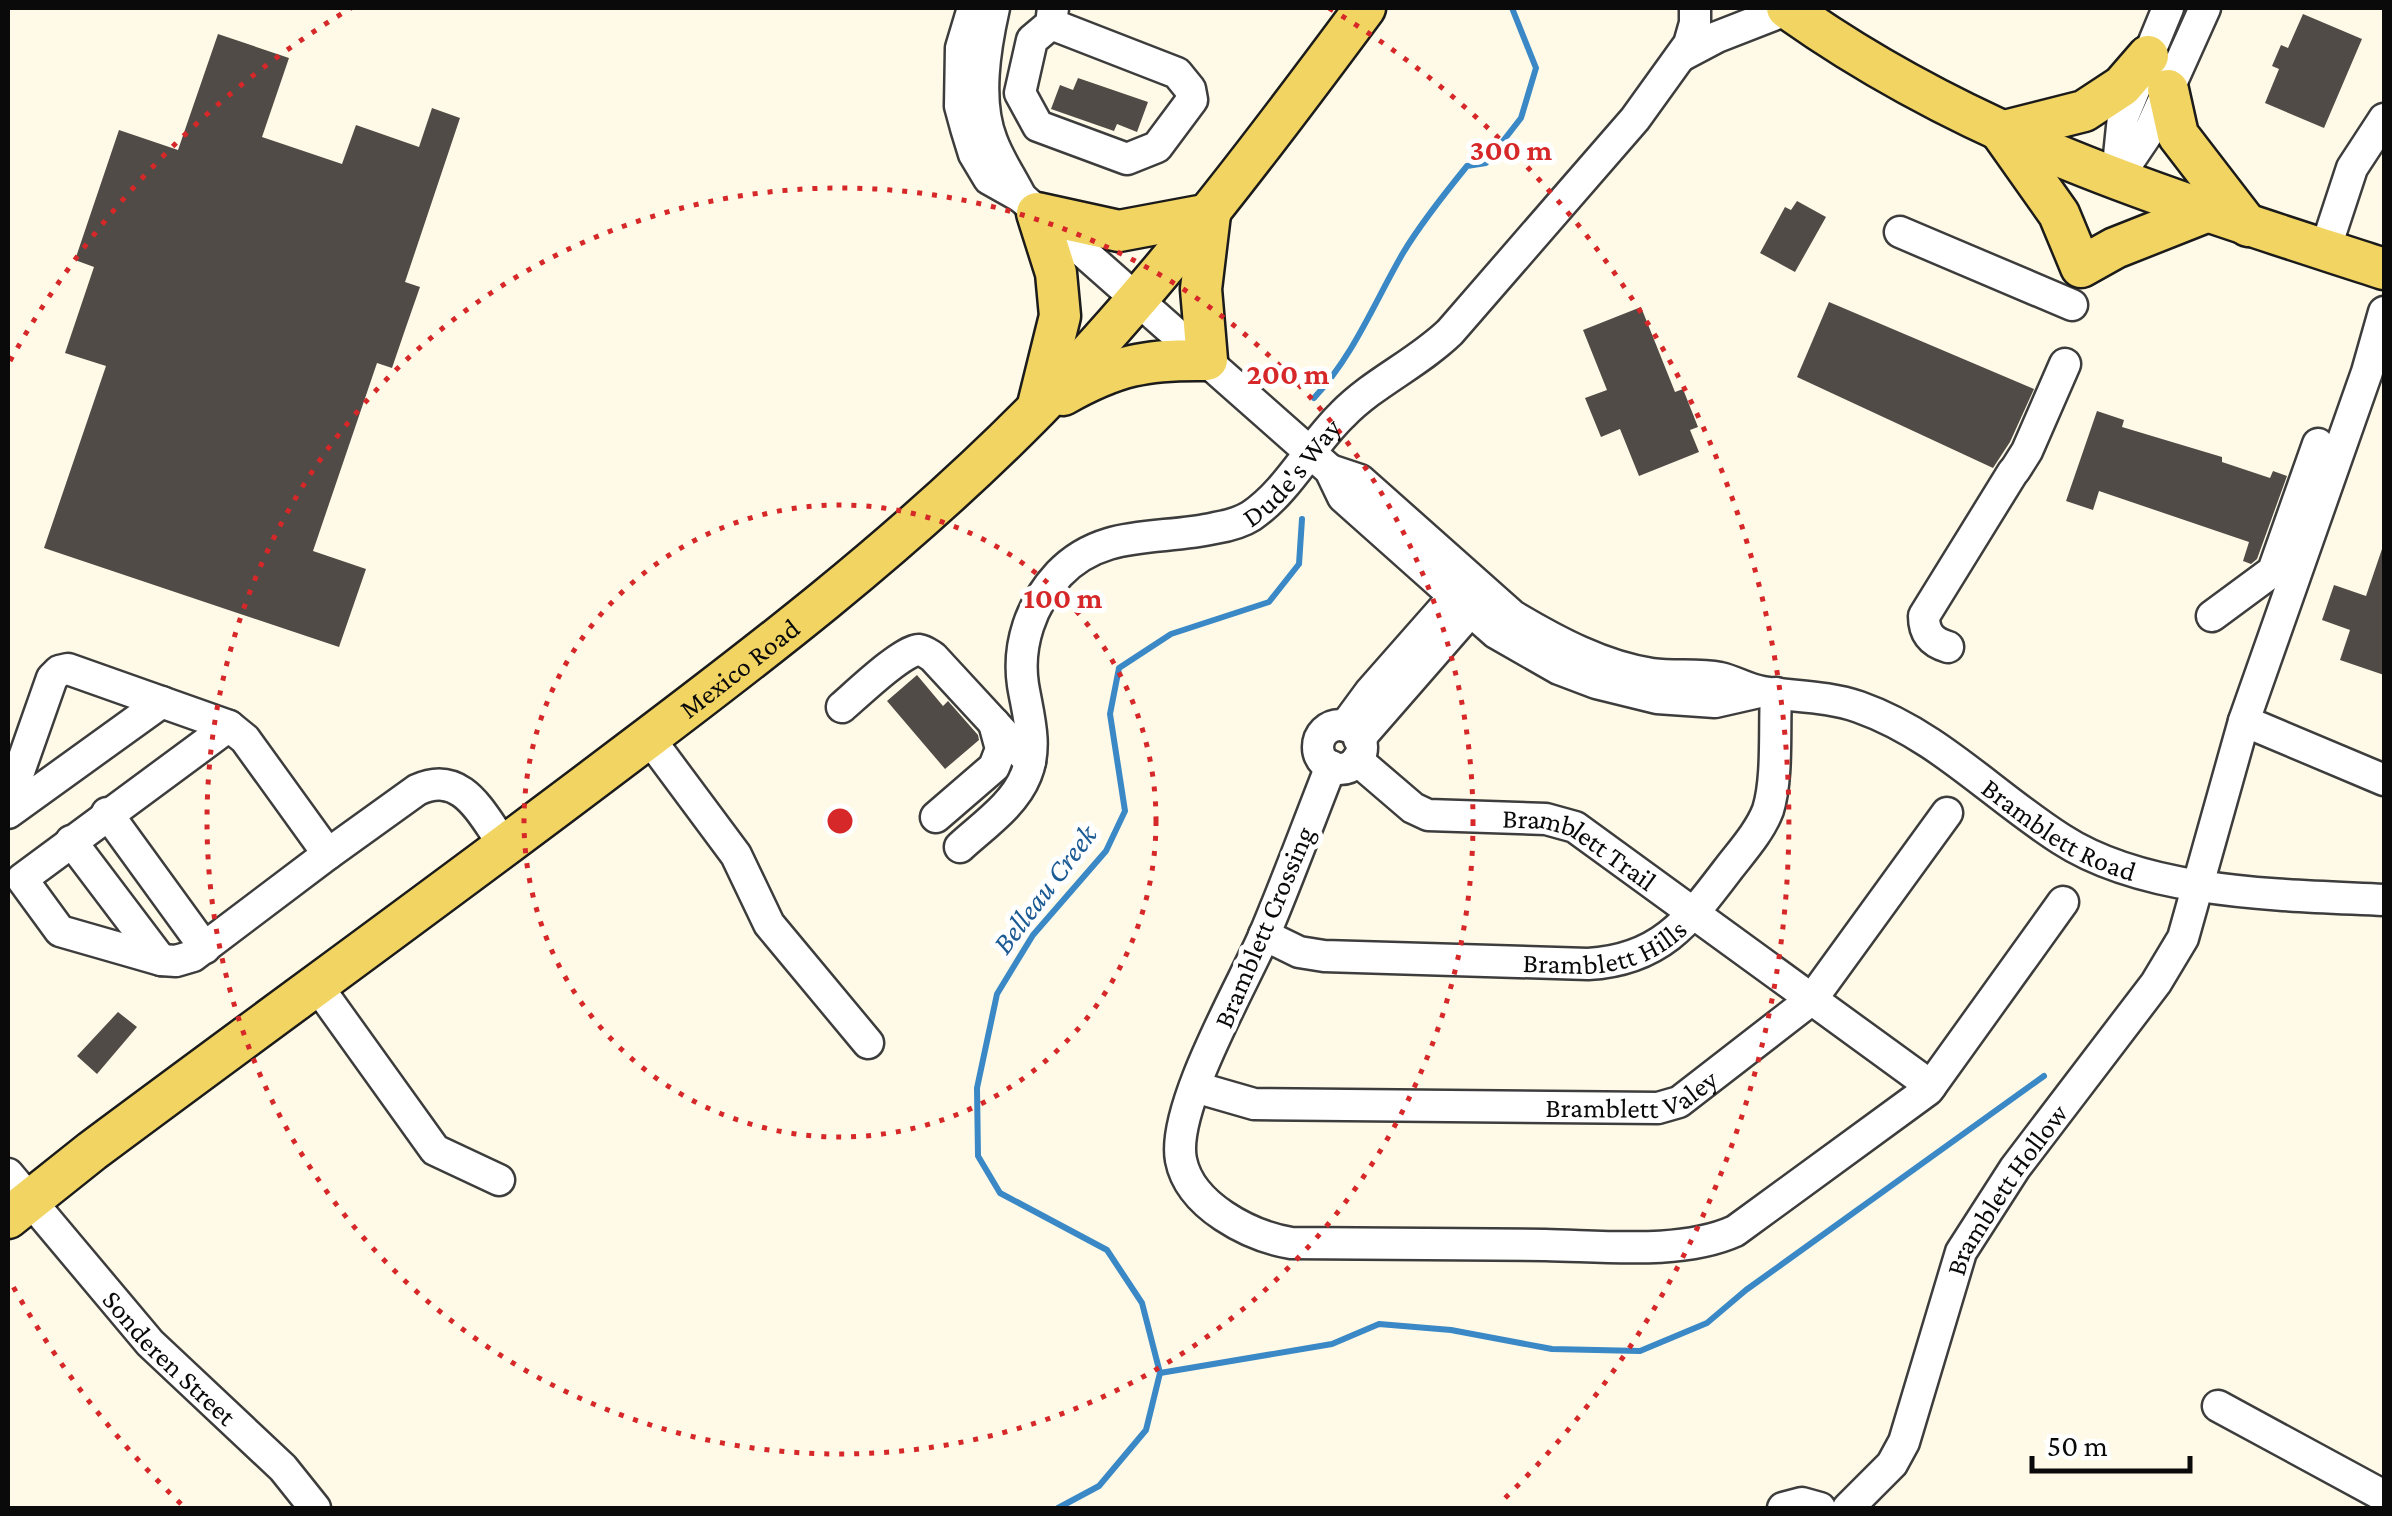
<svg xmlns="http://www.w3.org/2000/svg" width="2392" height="1516" viewBox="0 0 2392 1516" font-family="'Crimson Pro',serif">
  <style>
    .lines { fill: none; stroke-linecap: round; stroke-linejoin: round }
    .stream { stroke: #3a88c5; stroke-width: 6 }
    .building { fill: #514b47 }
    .minor-casing { stroke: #3d3d3d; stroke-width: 35 }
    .major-casing { stroke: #1b1b1b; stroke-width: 45 }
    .minor { stroke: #fff; stroke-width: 30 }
    .major { stroke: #f2d463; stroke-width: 40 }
    .ring { fill: none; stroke: #d62828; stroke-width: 5; stroke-dasharray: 5 10 }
    .labels { text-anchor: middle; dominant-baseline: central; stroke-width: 10; stroke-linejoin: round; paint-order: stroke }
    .street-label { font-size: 28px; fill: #0a0a0a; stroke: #fff }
    .water-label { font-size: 30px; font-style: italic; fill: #1b5a93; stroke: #fff }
    .centre { fill: #d62828; stroke: #fff; stroke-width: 5 }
    .ring-label { font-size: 30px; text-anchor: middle; font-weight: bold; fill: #d62828; stroke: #fff; stroke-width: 10; stroke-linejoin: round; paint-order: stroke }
  </style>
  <rect width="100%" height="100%" fill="#fefae7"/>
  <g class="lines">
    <!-- stream -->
    <g class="stream">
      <path d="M1314 398C1354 355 1374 303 1403 253 1421 223 1445 193 1467 166L1486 163 1521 118 1536 68 1512 8"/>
      <polyline points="1160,1373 1332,1344 1379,1324 1451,1330 1552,1349 1640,1351 1707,1323 1746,1290 2044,1076"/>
      <polyline points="1058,1508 1099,1486 1146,1430 1160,1373 1142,1303 1107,1250 1000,1193 978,1156 977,1088 997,994 1033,935 1106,851 1125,811 1110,714 1119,668 1171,634 1269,602 1299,564 1302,519"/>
    </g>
  </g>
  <!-- building -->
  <g class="building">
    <polygon points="2303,14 2362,39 2324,128 2265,103 2279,69 2272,66 2281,45 2288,48"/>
    <polygon points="218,34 289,58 262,137 342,164 356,125 419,147 432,108 460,118 405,282 420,287 406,327 392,368 377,363 313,551 366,569 339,647 44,548 106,366 65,353 94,267 75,260 119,130 178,150"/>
    <polygon points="1078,78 1148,102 1137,132 1117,124 1114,131 1051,109 1060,85 1073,90"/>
    <polygon points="1797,201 1826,217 1795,272 1760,253 1785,207 1791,210"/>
    <polygon points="1829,302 2034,389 2010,442 1993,468 1797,377"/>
    <polygon points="1641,307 1675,392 1683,389 1698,427 1690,430 1699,452 1639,476 1620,429 1601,437 1585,398 1607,390 1583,330"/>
    <polygon points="2097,411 2124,420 2122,427 2222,457 2222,462 2270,478 2273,471 2287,476 2257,559 2251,564 2243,561 2249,542 2099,491 2093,510 2066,501"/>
    <polygon points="2382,549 2384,549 2384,675 2340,660 2350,630 2322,620 2334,585 2366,596"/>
    <polygon points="917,675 943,706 948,701 978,735 979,740 945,769 887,701"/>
    <polygon points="118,1012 137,1027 97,1074 77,1056"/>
  </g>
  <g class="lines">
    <defs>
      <g id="minor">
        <polyline points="973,8 961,48 960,106 966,128 974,154 989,179 1021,197 1330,470 1343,497 1471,611 1496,633 1559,669 1596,683 1657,698 1715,702 1759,692"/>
        <path d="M994 8C985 48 976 101 992 141 999 160 1012 179 1021 197"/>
        <polyline points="1051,24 1177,73 1190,89 1192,100 1157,147 1127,159 1038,126 1020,93 1032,40 1051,24 1053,8"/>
        <polyline points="1683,55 1717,37 1789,9"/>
        <polyline points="2117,175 2123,117 2168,8"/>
        <polyline points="2116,180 2151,128 2205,8"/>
        <polyline points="1900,232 2072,305"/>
        <polyline points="2325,250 2352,168 2384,119"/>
        <path id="s1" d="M1330 470 1360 480 1513 616C1555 641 1603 667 1652 674 1674 677 1698 674 1720 678 1734 681 1748 690 1763 692 1796 697 1827 696 1859 707 1938 735 1992 795 2061 839 2147 895 2285 895 2384 900"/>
        <polyline points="2015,470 2027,451 2065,364"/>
        <polyline points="2212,616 2273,571 2318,444"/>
        <path d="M1948 647C1931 642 1924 633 1924 616L2013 472"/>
        <path d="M842 707C856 695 904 649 919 650 925 651 928 654 933 657L1030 762"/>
        <polyline points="2244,721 2384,780"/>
        <circle cx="1340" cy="747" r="22"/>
        <polygon points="229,726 245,739 328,854 193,956 176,961 161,960 60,931 22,879"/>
        <polyline points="1345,726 1370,692 1466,583"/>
        <polyline points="649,738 736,855 769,924 868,1043"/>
        <polyline points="1359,739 1482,598"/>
        <path id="s2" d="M1357 760 1413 808 1428 815 1546 819 1575 827 1931 1086"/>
        <path d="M1331 766C1308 824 1287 882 1263 938 1241 988 1171 1109 1181 1160 1190 1206 1250 1236 1291 1243 1376 1244 1461 1245 1545 1245 1604 1246 1682 1255 1735 1231L1928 1090 2063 902"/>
        <polyline points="8,803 52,678 59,671 68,669 229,726"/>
        <polyline points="8,813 162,702"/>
        <polyline points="107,813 205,948"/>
        <polyline points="936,817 994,767 1001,749 994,723"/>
        <polyline points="71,841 161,960"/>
        <path id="s3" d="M960 847C984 825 1014 805 1026 775 1038 746 1028 715 1023 685 1017 645 1031 604 1059 574 1103 528 1159 541 1215 528 1227 526 1240 523 1251 516 1288 491 1310 446 1342 415 1374 382 1417 364 1450 332L1635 119 1689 44 1695 23V8"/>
        <path d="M328 854 417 790C463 769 481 814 505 846"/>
        <path id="s4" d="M1264 935 1299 952 1324 956 1588 964C1660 960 1688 922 1729 868 1743 850 1760 831 1768 810 1778 778 1774 727 1776 693"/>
        <polyline points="318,987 435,1150 499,1180"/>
        <path id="s5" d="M1195 1087 1254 1104 1658 1108 1679 1102 1812 999 1947 813"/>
        <path id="s6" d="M8 1174 150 1343 283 1468 315 1508"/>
        <polyline points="2218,1406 2384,1496"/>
        <polyline points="1783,1508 1802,1503 1820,1508"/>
        <path id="s7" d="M1848 1508 1892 1464 1904 1442 1961 1252 2015 1168 2156 983 2183 938 2244 721 2367 372 2384 312"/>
      </g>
      <g id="major">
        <path d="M1787 8C1975 142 2169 199 2384 269"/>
        <polyline points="2168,90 2178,135 2248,226"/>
        <polyline points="2001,132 2059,214 2081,267 2115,248 2206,212"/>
        <polyline points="2001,132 2084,111 2122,86 2148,56"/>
        <path d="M1063 395C1116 365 1146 359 1207 360L1201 289 1210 214"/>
        <polyline points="1038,405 1060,316 1056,273 1037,213 1119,231 1210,214"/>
        <path id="s8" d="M8 1218 92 1151C261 1025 431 902 599 775 752 660 902 546 1037 409 1158 285 1262 147 1365 8"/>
      </g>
    </defs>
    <!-- minor casing -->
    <use href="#minor" class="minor-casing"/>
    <!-- major casing -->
    <use href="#major" class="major-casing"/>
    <!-- minor -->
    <use href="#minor" class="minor"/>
    <!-- major -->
    <use href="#major" class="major"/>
  </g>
  <!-- distance rings -->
  <g class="ring">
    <circle cx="840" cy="821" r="316"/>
    <circle cx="840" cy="821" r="633"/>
    <path d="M181 1504A949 949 0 0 1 10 1281M10 361A949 949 0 0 1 351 8M1329 8A949 949 0 0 1 1499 1504"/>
  </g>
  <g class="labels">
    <!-- street labels -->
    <g class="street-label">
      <text stroke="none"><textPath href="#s3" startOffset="575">Dude's Way</textPath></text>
      <text stroke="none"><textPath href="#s8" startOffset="915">Mexico Road</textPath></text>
      <text stroke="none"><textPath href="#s1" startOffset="835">Bramblett Road</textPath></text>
      <text stroke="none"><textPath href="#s2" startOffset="250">Bramblett Trail</textPath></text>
      <text transform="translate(1264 927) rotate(-67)">Bramblett Crossing</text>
      <text stroke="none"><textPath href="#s4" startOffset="348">Bramblett Hills</textPath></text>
      <text stroke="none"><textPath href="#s5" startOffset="442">Bramblett Valey</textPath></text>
      <text stroke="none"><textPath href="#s7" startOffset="362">Bramblett Hollow</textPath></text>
      <text stroke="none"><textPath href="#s6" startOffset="245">Sonderen Street</textPath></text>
    </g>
    <!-- water labels -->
    <g class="water-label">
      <text transform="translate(1044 889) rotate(-53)">Belleau Creek</text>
    </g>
  </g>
  <circle cx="840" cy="821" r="15" class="centre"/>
  <g class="ring-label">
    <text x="1511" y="160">300 m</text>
    <text x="1288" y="384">200 m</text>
    <text x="1063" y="608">100 m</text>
  </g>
  <!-- border -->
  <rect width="2392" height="1516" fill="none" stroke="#0a0a0a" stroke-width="20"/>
  <!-- scale -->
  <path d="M2032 1456v15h158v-15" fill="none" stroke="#0a0a0a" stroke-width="5"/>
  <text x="2047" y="1456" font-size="30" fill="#0a0a0a" stroke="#ffffff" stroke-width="8" paint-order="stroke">50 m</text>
</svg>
